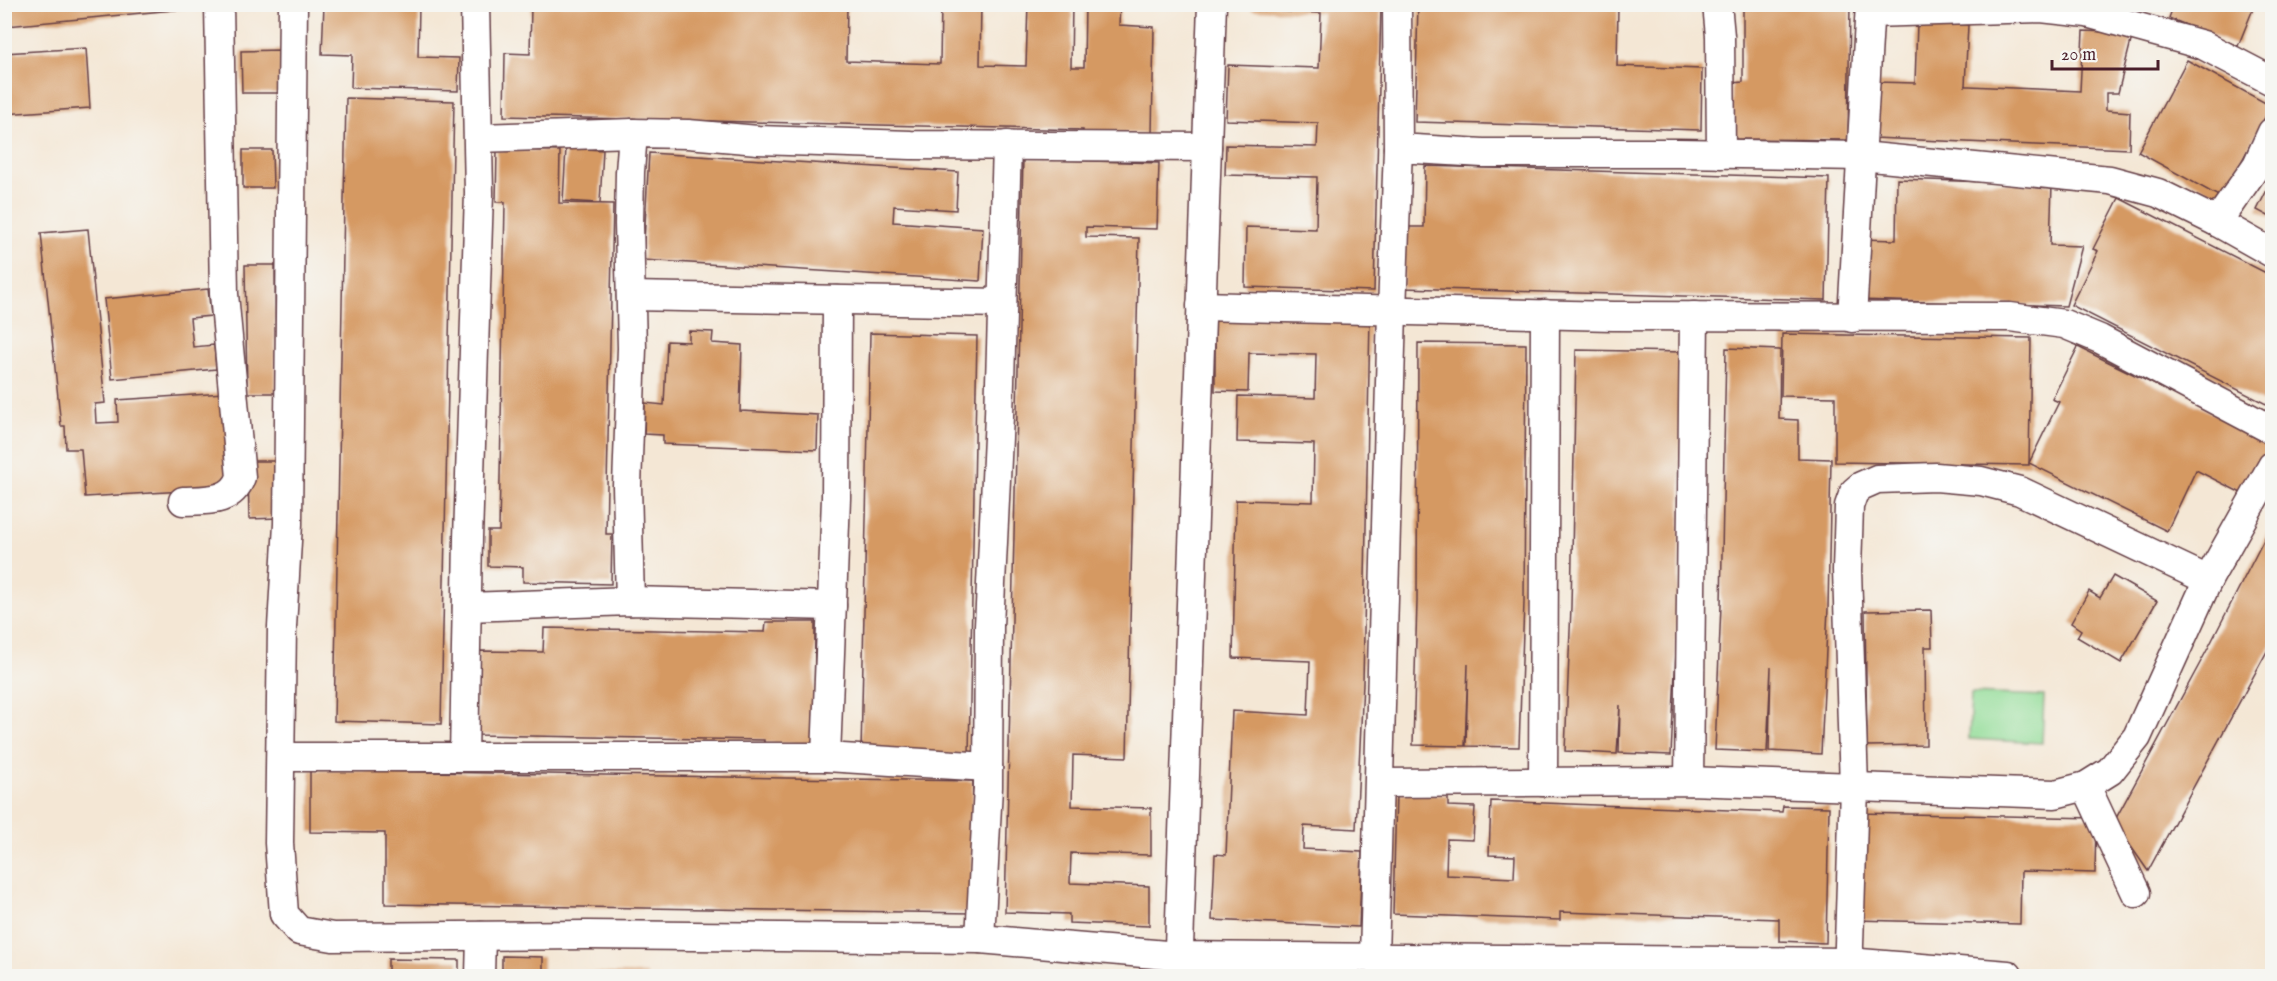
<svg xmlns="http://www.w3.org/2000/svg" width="2277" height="981" viewBox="0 0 2277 981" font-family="'IM FELL English',serif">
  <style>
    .green { fill: #93dd98; stroke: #6e7e62; stroke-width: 1.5 }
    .building { fill: #d59962 }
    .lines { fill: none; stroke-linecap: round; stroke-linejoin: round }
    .street-casing { stroke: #643d44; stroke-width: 31 }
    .street { stroke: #fff; stroke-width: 28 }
  </style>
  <rect width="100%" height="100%" fill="#f6f6f2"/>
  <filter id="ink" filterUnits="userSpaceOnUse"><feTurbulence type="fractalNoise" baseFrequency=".0167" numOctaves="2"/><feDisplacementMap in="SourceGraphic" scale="12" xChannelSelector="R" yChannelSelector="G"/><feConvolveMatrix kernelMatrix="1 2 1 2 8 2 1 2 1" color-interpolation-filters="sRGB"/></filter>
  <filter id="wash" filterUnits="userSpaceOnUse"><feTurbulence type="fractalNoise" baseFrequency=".008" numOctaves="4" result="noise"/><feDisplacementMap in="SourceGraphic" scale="24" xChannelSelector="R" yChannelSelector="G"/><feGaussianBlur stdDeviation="1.35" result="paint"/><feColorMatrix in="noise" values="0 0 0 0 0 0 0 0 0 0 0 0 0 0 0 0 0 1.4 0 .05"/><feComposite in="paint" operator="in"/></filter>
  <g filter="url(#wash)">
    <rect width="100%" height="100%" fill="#f4e7d5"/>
    <!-- green -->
    <polygon class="green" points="1971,693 2044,696 2042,743 1969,739"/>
    <g id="blocks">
      <!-- building -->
      <g class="building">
        <polygon points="5,4 204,4 204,7 7,26"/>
        <polygon points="324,4 419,4 418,57 459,58 458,91 351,88 352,55 322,54"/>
        <polygon points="941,4 981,4 980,65 1026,66 1028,4 1072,4 1071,67 1084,67 1085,4 1120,4 1119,25 1154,27 1152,134 1083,132 1083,130 1045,129 504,116 505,53 530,54 531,5 847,5 846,61 940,64"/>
        <polygon points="1252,4 1381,4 1374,291 1245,287 1246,227 1316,229 1317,177 1225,175 1226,145 1317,147 1318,123 1226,120 1228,65 1319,68 1321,13 1251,10"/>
        <polygon points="1418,4 1618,5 1617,66 1702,69 1701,130 1415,122"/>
        <polygon points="1743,4 1850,4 1848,140 1731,139 1732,83 1743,82"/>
        <polygon points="2174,4 2255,4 2238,46 2169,18"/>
        <polygon points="1917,23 1968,25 1965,86 1969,86 2080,91 2083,31 2133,33 2118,93 2106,93 2106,110 2130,112 2129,149 1874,138 1876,82 1915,83"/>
        <polygon points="86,48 90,108 4,114 4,53"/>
        <polygon points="281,50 281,93 242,93 241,51"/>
        <polygon points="2187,60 2271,106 2222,198 2138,152"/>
        <polygon points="346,98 454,101 441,724 334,721"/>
        <polygon points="566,148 603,150 600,203 563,201"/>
        <polygon points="243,150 272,150 273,188 243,188"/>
        <polygon points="497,150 560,151 559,203 613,204 606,534 612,534 611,584 523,582 523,567 488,566 488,531 499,531 505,202 496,202"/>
        <polygon points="649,153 958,172 956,210 894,206 893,222 983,228 980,281 643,260"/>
        <polygon points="1023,159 1159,163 1157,229 1086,227 1086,237 1139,238 1133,491 1127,757 1073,755 1072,806 1151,808 1151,855 1071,853 1070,883 1149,886 1149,926 1069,923 1069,914 1005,912"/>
        <polygon points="1425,166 1829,178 1826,300 1403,288 1404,227 1424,227"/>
        <polygon points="1897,179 2052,184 2050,245 2082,246 2066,306 1859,300 1860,239 1896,240"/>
        <polygon points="2272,180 2272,218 2257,210"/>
        <polygon points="2119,198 2272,276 2272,400 2270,406 2071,305 2098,251 2093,249"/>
        <polygon points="88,229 105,403 95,404 96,423 118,422 117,400 224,393 232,488 85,497 81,449 66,449 65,426 61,426 41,233"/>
        <polygon points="245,265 275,265 276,393 247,393"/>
        <polygon points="208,289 211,316 190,318 193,347 214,345 216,369 112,379 104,299"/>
        <polygon points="1215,313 1370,317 1363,683 1356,829 1304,826 1303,849 1362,852 1359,927 1212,920 1215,854 1226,855 1232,711 1308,715 1310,661 1233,658 1236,500 1313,502 1314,444 1237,442 1238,396 1315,398 1316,354 1249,353 1248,392 1215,391"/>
        <polygon points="689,331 713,332 712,343 742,345 740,411 818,415 817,450 663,444 663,435 644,434 645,403 664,405 667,341 689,342"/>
        <polygon points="870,333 977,336 969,755 861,753"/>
        <polygon points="1782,334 2031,338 2029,465 1835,462 1835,397 1781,396"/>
        <polygon points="1418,343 1526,344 1524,602 1519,747 1466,746 1468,664 1465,746 1413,745 1417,601"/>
        <polygon points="2078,347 2271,442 2245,495 2196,470 2167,531 2029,463 2059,402 2052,399"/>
        <polygon points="1726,348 1780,350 1779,419 1798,420 1798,458 1831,459 1828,608 1821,754 1769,751 1771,667 1767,752 1715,750 1721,605"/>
        <polygon points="1576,350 1684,352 1678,610 1671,755 1619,753 1620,705 1617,754 1565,751 1571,607"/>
        <polygon points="248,461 277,461 279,518 249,519"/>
        <polygon points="2272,524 2272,642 2148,871 2114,822 2206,652"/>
        <polygon points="2113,576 2157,601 2121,663 2077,637 2081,630 2071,623 2089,591 2100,598"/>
        <polygon points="1931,610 1932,647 1925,647 1926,745 1867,746 1865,611"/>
        <polygon points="766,622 815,622 814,744 764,743 764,740 477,735 478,651 543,652 544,628 765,632"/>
        <polygon points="310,770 973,781 972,913 385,904 385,833 310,832"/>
        <polygon points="1396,793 1448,795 1448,806 1475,807 1473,840 1447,839 1446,875 1514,878 1515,856 1489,855 1491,801 1782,812 1783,806 1829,807 1826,943 1779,941 1779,919 1560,912 1560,920 1393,914"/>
        <polygon points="1857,813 2096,818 2095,873 2021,871 2020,924 1855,920"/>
        <polygon points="502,956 543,957 543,971 647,974 647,976 502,976"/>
        <polygon points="388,959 459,960 459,976 388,976"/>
        <polygon points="288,973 363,975 363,976 288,976"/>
      </g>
    </g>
  </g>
  <g filter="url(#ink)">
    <use href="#blocks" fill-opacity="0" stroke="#643d44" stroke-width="1.5"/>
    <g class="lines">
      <defs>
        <g id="street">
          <polyline points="293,4 288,524 282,627 279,843 284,914 299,931 333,937 587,935 980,939 1178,956 1848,962 2008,975"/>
          <polyline points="1397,4 1398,148"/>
          <polyline points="1717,4 1720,36 1721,154"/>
          <polyline points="1870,13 2041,8 2087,13 2203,45 2272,81"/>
          <polyline points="479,138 633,133"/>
          <polyline points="2217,222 2257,165 2272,132"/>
          <polyline points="631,296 1002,303"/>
          <polyline points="837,300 836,498 826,757 988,767"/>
          <polyline points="1201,306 1613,316 2010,317 2064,324 2100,339 2272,430"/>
          <polyline points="1852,318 1870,4"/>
          <path d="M183 501C206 500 232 503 241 477L224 294 219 4"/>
          <polyline points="630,601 627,486 632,348 629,224 630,172 633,133 688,134 758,140 911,145 1207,147"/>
          <polyline points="467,607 630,601 832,606"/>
          <polyline points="281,757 826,757"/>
          <polyline points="464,757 468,538 479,193 475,4"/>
          <polyline points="1689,781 1694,316"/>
          <polyline points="1543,782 1545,314"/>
          <polyline points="1380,783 1689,781 2055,794 2086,786 2110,771 2137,737 2208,580 2272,466"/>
          <polyline points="2086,786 2136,893"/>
          <polyline points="980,939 988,787 989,626 999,416 1007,145"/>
          <polyline points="1374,957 1392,311 1398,148 1483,153 1678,153 1861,156 2110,180 2158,193 2217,222 2272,253"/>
          <polyline points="480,976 481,936"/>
          <polyline points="1178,976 1212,4"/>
          <polyline points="1848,976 1854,787 1847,570 1849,506 1854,492 1861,486 1877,479 1936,477 1981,481 2020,491 2208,580"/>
        </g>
      </defs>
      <!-- street casing -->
      <use href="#street" class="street-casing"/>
      <!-- street -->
      <use href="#street" class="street"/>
    </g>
  </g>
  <!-- margin -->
  <rect width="2277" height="981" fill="none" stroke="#f6f6f2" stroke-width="24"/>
  <!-- scale -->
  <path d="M2052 60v9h106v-9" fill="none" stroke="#4a1f2b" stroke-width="3"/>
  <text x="2061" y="60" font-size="18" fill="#4a1f2b" stroke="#f6f6f2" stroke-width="4.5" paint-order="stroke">20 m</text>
</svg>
